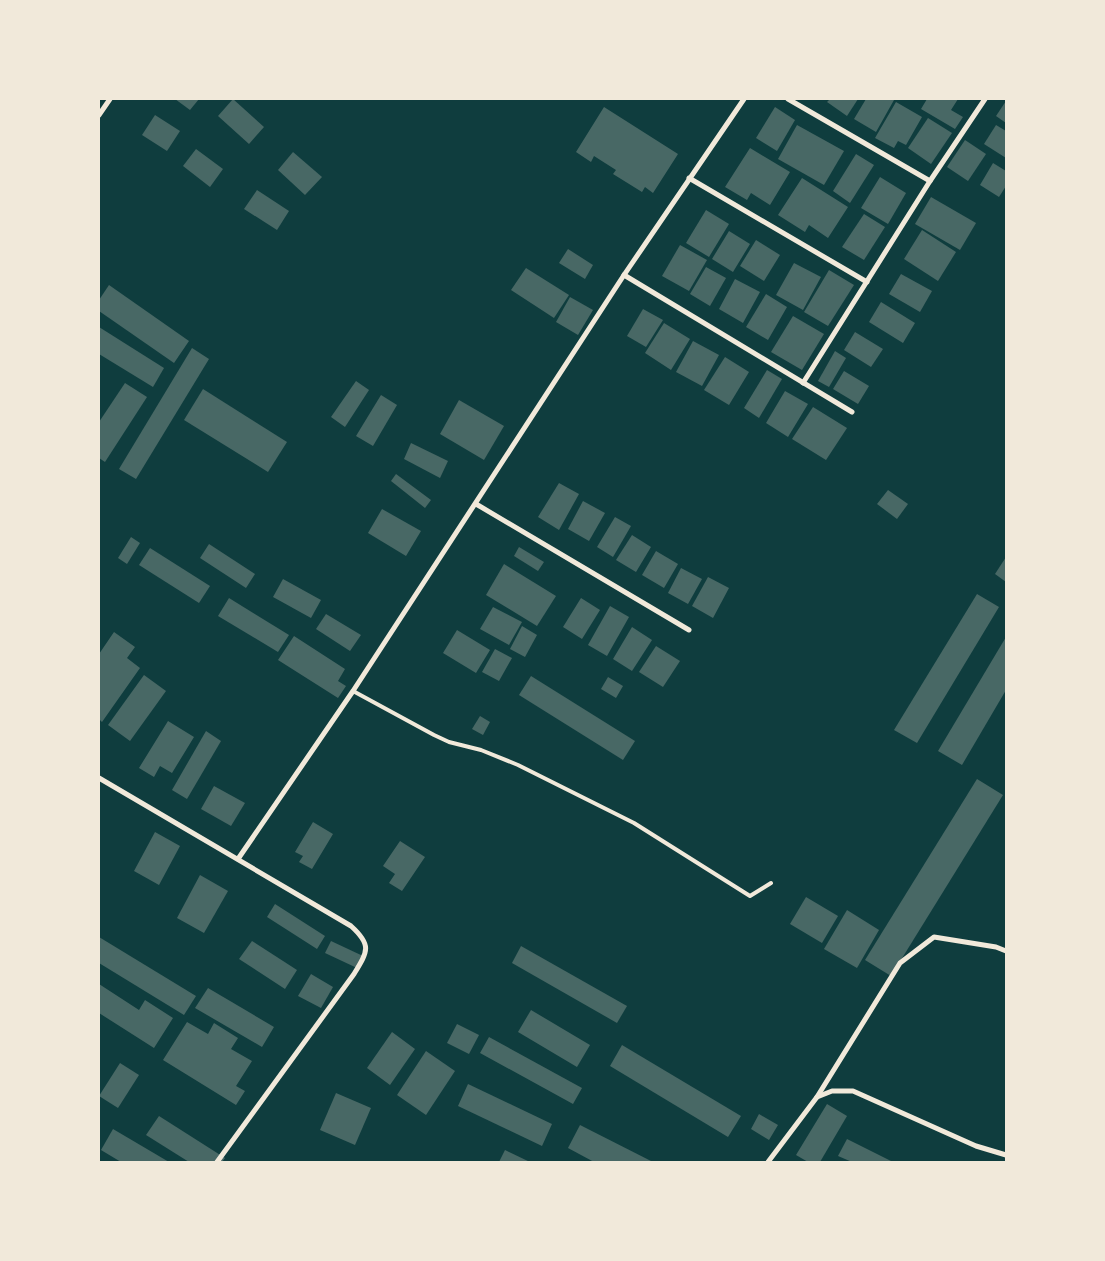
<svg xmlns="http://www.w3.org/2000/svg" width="1105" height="1261" viewBox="0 0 1105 1261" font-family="'Exo 2',sans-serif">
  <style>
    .building { fill: #486865 }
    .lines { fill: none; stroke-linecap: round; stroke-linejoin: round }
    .service { stroke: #f1e9da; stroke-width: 4 }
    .minor { stroke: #f1e9da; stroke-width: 5 }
  </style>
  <rect width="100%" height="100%" fill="#0f3d3e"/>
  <!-- building -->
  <g class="building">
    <polygon points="175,99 199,99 190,110"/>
    <polygon points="233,99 264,127 249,144 218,116"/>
    <polygon points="830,99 858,99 847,116 827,102"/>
    <polygon points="866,99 891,99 894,100 876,132 854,119"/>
    <polygon points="927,99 958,99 951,110 963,117 955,129 921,109"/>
    <polygon points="1006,101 1006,123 996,116"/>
    <polygon points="896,102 922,117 906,145 898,141 894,148 875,138"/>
    <polygon points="604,107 678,154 653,193 645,187 642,192 613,174 616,170 594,156 591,162 576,152"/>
    <polygon points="775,107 795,120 777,151 756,138"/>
    <polygon points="155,115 180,131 167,151 142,135"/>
    <polygon points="928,118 952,133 931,164 908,148"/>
    <polygon points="797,125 844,151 824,185 778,159"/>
    <polygon points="996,125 1006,131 1006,158 984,144"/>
    <polygon points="965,140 986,154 968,181 947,167"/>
    <polygon points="750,148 790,172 770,205 751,193 747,200 725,187"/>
    <polygon points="196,149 223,169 210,187 183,166"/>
    <polygon points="293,152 322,177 305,195 278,170"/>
    <polygon points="856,154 874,165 850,203 833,191"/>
    <polygon points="993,163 1006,171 1006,186 999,197 980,185"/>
    <polygon points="880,177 906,193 888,224 861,208"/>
    <polygon points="802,178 848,207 828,238 809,225 805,232 778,215"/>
    <polygon points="257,190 289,211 277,230 244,209"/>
    <polygon points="931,197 976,223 960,250 915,224"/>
    <polygon points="706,210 729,224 709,257 686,243"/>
    <polygon points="864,214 885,227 864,260 842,247"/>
    <polygon points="922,230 956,252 938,281 904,259"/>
    <polygon points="729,231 750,244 733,272 712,259"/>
    <polygon points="756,240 780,255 764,281 740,266"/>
    <polygon points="680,245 707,260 689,291 662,276"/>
    <polygon points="568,249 593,265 585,279 559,263"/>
    <polygon points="794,263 821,277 803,310 776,295"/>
    <polygon points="706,267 726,278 710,306 690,294"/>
    <polygon points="526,268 569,295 554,318 511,290"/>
    <polygon points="829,270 854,285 828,326 804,312"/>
    <polygon points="901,274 932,291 920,312 889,294"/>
    <polygon points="735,279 760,292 743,323 719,309"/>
    <polygon points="109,285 189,341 174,363 99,311 99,300"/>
    <polygon points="766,294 787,307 768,340 746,327"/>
    <polygon points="570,297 593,310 578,335 556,322"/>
    <polygon points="881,302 915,323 903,343 869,322"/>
    <polygon points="643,309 663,320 646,347 627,336"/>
    <polygon points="793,316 824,334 802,370 771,352"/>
    <polygon points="664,323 690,339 671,370 645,353"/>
    <polygon points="99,327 164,368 153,387 99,354"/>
    <polygon points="855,332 883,349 871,367 844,350"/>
    <polygon points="693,341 719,355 702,386 676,372"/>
    <polygon points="192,348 209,359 136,479 119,469"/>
    <polygon points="835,351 846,358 829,387 818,381"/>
    <polygon points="725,357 749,372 729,405 704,390"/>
    <polygon points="767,370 782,379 759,418 744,408"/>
    <polygon points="844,371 869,386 858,404 833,389"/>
    <polygon points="356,381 369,390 345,427 331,417"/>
    <polygon points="125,383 147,397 105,462 99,458 99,422"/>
    <polygon points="203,389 287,442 268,472 184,420"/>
    <polygon points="785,391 808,404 788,437 766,423"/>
    <polygon points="381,395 397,405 373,446 356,436"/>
    <polygon points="459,400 504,426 484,460 440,434"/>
    <polygon points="813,407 847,428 826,460 792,439"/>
    <polygon points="411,443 448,461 440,478 404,459"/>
    <polygon points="396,474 431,500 425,508 391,481"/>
    <polygon points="559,483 579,494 559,530 538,517"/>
    <polygon points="888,490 908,504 897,519 877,504"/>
    <polygon points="583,501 605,513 589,541 568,529"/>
    <polygon points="382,509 421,531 406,556 368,533"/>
    <polygon points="615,517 631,526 613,557 597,547"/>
    <polygon points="632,535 651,547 636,572 616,560"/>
    <polygon points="131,537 140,543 127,564 118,558"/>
    <polygon points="209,544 255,574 246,588 200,558"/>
    <polygon points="519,547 544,562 538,571 514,556"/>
    <polygon points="150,548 210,586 199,603 139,565"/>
    <polygon points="656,551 678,564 664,588 642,575"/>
    <polygon points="1006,557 1006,582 995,574"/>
    <polygon points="504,564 556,596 537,626 486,595"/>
    <polygon points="681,568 702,579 688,604 668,593"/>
    <polygon points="708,577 729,588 713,618 692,606"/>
    <polygon points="283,579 321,600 311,618 273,597"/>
    <polygon points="977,594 999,607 917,743 894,730"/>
    <polygon points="229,598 289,635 278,652 218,616"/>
    <polygon points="581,598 600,610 582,639 563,627"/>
    <polygon points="610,606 629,617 607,656 588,645"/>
    <polygon points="493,607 522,622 509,645 480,629"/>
    <polygon points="326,614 361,635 350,651 316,629"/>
    <polygon points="522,626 537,635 525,657 510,649"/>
    <polygon points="632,627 652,640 632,671 613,659"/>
    <polygon points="457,630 490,650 476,673 443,653"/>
    <polygon points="114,632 135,647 127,658 140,668 102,722 99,719 99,654"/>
    <polygon points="294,636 345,669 338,681 346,686 338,698 278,660"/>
    <polygon points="1006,637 1006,690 962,765 938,751"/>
    <polygon points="656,646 680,661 663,687 639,672"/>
    <polygon points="495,649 512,658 499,681 482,672"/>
    <polygon points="144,675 166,691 130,741 108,725"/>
    <polygon points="531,676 635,741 623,760 519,695"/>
    <polygon points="608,677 623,686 616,698 601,689"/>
    <polygon points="480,716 490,722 483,735 472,729"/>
    <polygon points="168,721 194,737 172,773 160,766 154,777 139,768"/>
    <polygon points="206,731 221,741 187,799 172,790"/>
    <polygon points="977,779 1003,795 891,976 865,960"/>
    <polygon points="214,786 245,803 231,826 201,809"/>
    <polygon points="313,822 333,834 312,869 299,862 303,856 295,852"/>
    <polygon points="155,832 180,846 159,885 134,871"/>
    <polygon points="400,841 425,857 402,891 389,883 395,874 383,866"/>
    <polygon points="200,875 228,891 204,933 177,918"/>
    <polygon points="806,897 838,916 822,943 790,924"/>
    <polygon points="275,904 325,936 317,949 267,917"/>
    <polygon points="847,910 879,930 857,968 824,949"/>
    <polygon points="99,937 196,996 184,1015 99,963"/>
    <polygon points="252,941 297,970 285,989 239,959"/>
    <polygon points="331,941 363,956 357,968 325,953"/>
    <polygon points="521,946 627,1006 617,1023 512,963"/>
    <polygon points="311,974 333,987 321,1008 298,996"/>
    <polygon points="99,984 139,1010 145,1000 173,1018 154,1048 99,1013"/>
    <polygon points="208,988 274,1027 262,1047 195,1008"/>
    <polygon points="531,1010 590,1045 577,1067 518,1032"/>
    <polygon points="187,1022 208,1034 214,1023 238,1038 231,1049 252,1061 236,1086 245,1091 236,1105 163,1060"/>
    <polygon points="457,1024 479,1035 469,1054 447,1043"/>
    <polygon points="392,1032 415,1049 390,1085 367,1068"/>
    <polygon points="489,1037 582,1088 573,1104 480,1053"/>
    <polygon points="622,1045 741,1116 728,1137 610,1066"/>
    <polygon points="426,1051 455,1071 426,1115 397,1095"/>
    <polygon points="120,1063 139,1075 118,1108 99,1096"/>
    <polygon points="468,1084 552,1124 542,1146 458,1106"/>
    <polygon points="336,1093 371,1108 355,1145 320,1130"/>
    <polygon points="827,1104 847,1116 820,1162 808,1162 796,1155"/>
    <polygon points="759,1114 778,1125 769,1140 751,1129"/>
    <polygon points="159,1116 225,1158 222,1162 189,1162 146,1135"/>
    <polygon points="580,1125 653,1162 594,1162 568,1148"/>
    <polygon points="113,1129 169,1162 121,1162 101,1150"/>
    <polygon points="847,1139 893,1162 852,1162 838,1156"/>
    <polygon points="505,1150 530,1162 499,1162"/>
  </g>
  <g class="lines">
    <!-- service -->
    <polyline class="service" points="353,691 434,735 449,742 481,750 518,765 634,823 750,896 771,883"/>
    <!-- minor -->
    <g class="minor">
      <polyline points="788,99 930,181"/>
      <polyline points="99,115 110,99"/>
      <polyline points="689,178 867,282"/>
      <polyline points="624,275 852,412"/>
      <polyline points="803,383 930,181 985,99"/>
      <polyline points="476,504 689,630"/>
      <path d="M99 778 351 926C372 945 368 951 354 974L217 1162"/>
      <polyline points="238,859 353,691 624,275 744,99"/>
      <polyline points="817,1097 900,963 934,937 996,947 1006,951"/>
      <polyline points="768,1162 817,1097 832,1091 853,1091 976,1146 1006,1155"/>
    </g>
  </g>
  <!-- border -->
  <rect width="1105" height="1261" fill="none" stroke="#f1e9da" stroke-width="200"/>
</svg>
